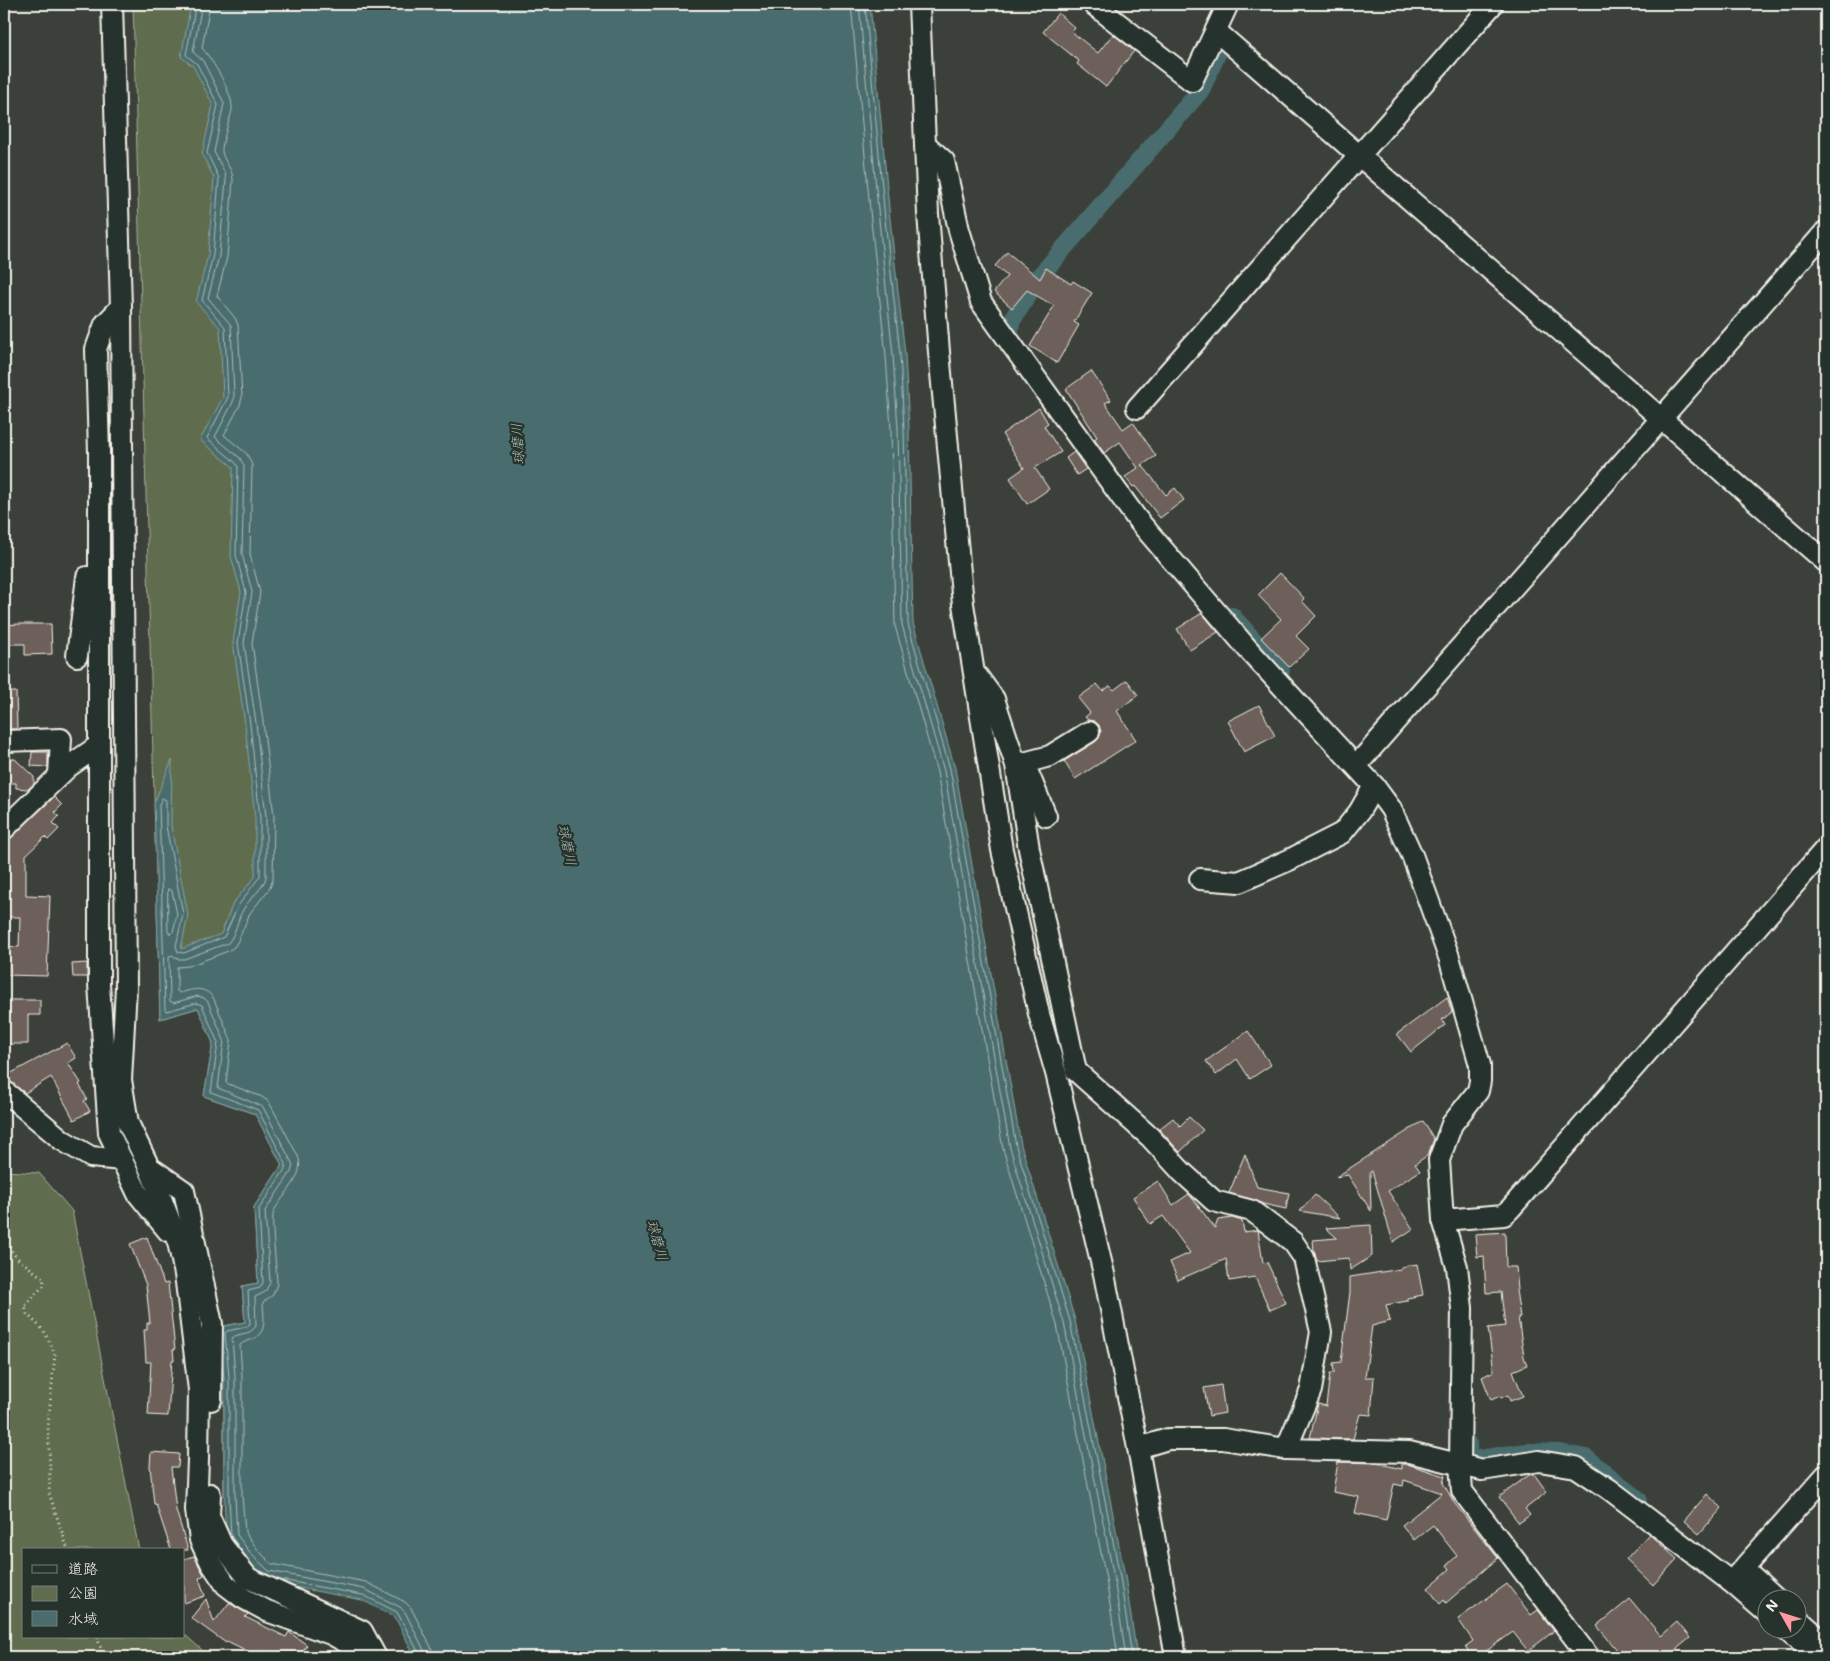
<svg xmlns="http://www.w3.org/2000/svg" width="1830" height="1661" viewBox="0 0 1830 1661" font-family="Mali,'Klee One',sans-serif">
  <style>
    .green { fill: #5f6c4e; stroke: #aaae9b }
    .water { fill: #496d6e; stroke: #8da29f }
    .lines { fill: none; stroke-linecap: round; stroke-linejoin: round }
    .shore { stroke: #b0bcb7; stroke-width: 1 }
    .canal { stroke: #496d6e; stroke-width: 18 }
    .building { fill: #6d615a; stroke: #f4f1e8 }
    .minor-casing { stroke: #f4f1e8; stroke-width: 24 }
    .path { stroke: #f4f1e8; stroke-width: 3; stroke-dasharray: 1 4; stroke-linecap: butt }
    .minor { stroke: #26332d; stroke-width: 20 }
    .labels { text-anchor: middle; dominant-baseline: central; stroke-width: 4.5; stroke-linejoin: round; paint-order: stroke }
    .water-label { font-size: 14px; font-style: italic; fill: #b0bcb7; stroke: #26332d }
  </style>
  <rect width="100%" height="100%" fill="#3b413a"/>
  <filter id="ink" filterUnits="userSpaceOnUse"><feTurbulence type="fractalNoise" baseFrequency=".02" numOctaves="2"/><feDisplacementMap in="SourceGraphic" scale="10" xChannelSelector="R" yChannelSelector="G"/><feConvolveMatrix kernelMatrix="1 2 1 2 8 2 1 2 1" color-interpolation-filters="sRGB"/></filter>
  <g filter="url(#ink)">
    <!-- green -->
    <g class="green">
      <polygon points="133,4 269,4 337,899 224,1496 224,1377 219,1327 245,1322 242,1286 258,1283 254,1207 282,1165 255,1114 204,1096 213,1043 198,1008 160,1019"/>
      <polygon points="4,1171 39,1173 72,1211 139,1550 24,1550 24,1637 184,1637 184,1634 210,1657 4,1657"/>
    </g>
    <!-- water -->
    <polygon class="water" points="191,4 870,4 890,219 905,354 909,428 913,623 955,768 1021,1145 1075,1320 1125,1576 1137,1657 415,1657 395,1617 362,1600 263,1581 226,1538 224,1496 224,1377 219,1327 245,1322 242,1286 258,1283 254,1207 282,1165 255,1114 204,1096 213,1043 198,1008 160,1019 154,803 172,760 171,826 188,915 181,949 221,934 233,903 255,877 255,818 245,725 233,642 241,592 231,556 233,467 200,440 223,397 220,328 196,302 208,255 214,178 202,154 213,105 193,66 181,57"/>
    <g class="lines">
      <!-- shore -->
      <g class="shore">
        <polyline points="196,4 186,55 197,64 218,105 207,153 219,178 213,255 202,300 225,327 228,397 207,438 236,463 238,467 236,555 246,592 238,643 250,724 260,818 260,876 238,906 224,937 184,953 178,952 176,946 183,914 166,826 166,800 162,798 159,805 165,1010 167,1011 196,1003 202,1005 218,1043 211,1092 258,1110 286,1164 285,1169 259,1209 263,1283 260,1288 248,1291 250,1324 246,1327 227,1331 225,1333 229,1377 229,1496 231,1536 247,1558"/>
        <path d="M202 4 193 52 203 61 224 103 214 152 225 173 226 180 219 256 208 298 231 325 234 396 233 402 215 437 240 458 244 466 242 554 252 592 244 643 256 723 266 817V877C263 890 249 898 243 910 237 920 236 934 228 943L184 959H178L172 955 169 956 170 1001 173 1003 198 996 204 998 208 1002 224 1040 218 1088 263 1107 293 1165 291 1172 265 1211 270 1283 265 1292 255 1297 256 1326C250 1336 239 1332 232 1338L235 1377V1495L237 1535 252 1555 269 1571 364 1589 400 1607 405 1612 424 1650 425 1657"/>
        <path d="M210 4 202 48C212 59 234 95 232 110 230 119 221 144 222 152 224 162 233 169 233 180L227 257 217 296 235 318 238 325 242 397 240 405 224 435 247 454 252 465 250 554 260 592 252 643 263 722 274 816 273 879 270 888 250 913 238 941 234 947 228 951 189 966 177 967V991L180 993C193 989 203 986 213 997L231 1040 226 1083 262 1097 269 1102 298 1156C306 1176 283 1194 274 1211 270 1218 277 1271 277 1284L273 1295 263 1302C263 1315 268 1330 255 1338 250 1341 244 1341 240 1345L242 1376V1495L245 1532 258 1550 272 1564 366 1582 405 1602 411 1608 431 1647 433 1657"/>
        <polyline points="851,4 871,221 886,356 891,429 895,626 937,772 1003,1149 1057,1325 1106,1579 1118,1657"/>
        <polyline points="859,4 879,220 893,355 898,429 902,625 944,771 1010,1148 1064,1323 1114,1578 1126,1657"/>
        <polyline points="865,4 885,219 900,354 904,429 908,624 950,769 1016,1146 1070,1321 1120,1577 1132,1657"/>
        <polygon points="168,889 172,891 177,914 173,932 170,934 168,931"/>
        <polyline points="276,1579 363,1595 397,1612 419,1653 419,1657"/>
      </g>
      <!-- canal -->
      <g class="canal">
        <polyline points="1015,347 1009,340 1011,322 1039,277 1201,90 1220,47"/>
        <polyline points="1232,616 1281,671"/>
        <polyline points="1468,1444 1468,1458 1472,1460 1527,1452 1560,1453 1586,1458 1638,1499"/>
      </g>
    </g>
    <!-- building -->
    <g class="building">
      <polygon points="1058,13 1075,28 1072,32 1098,53 1113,34 1134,51 1106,87 1077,64 1079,61 1043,32"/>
      <polygon points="1007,252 1040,279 1046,268 1071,284 1073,281 1092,293 1074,322 1079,325 1057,363 1030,346 1054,306 1027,290 1012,308 994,292 1007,276 995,266"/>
      <polygon points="1091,371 1111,400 1105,403 1123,429 1133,422 1156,456 1142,465 1166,495 1175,488 1184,500 1160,518 1135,486 1133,487 1125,477 1138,468 1120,442 1104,453 1094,439 1097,437 1066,389"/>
      <polygon points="1039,408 1048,423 1044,426 1061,452 1035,468 1049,489 1027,504 1010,478 1024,468 1002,434"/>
      <polygon points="1074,452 1086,469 1077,475 1066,458"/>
      <polygon points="1280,573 1304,598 1302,601 1316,616 1296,636 1309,649 1289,667 1261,638 1281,619 1258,595"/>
      <polygon points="1202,613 1218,632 1190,650 1177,629"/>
      <polygon points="19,624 51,624 52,654 25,655 25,644 4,644 4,625"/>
      <polygon points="1127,680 1138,695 1117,711 1136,740 1075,779 1064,761 1095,742 1099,738 1101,732 1099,725 1094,721 1088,720 1085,717 1090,713 1078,698 1097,684 1103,691 1110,686 1114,690"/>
      <polygon points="4,692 16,692 17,729 4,729"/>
      <polygon points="1259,705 1275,736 1244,752 1228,721"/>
      <polygon points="32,752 48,752 48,767 31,766"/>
      <polygon points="4,759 15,759 34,777 34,784 28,789 16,788 16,783 4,783"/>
      <polygon points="54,797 62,805 55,812 59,816 53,823 59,829 48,840 45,837 26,855 26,895 50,896 47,976 4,975 4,946 19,947 20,917 4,917 4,845"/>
      <polygon points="87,963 87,977 73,977 72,964"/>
      <polygon points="1447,997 1452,1012 1442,1020 1445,1025 1411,1052 1397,1034"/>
      <polygon points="4,1000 40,1000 40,1015 28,1015 28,1044 4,1044"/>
      <polygon points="1248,1031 1271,1065 1250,1079 1237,1059 1216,1075 1206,1061"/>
      <polygon points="67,1043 76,1058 68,1063 81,1083 79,1084 87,1099 84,1101 90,1111 74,1120 51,1077 25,1093 4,1077"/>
      <polygon points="1189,1117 1203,1130 1180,1152 1159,1129 1173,1118 1180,1126"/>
      <polygon points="1423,1121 1434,1139 1428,1155 1415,1164 1420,1171 1388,1191 1413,1229 1393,1242 1372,1171 1370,1172 1371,1211 1348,1175 1336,1177"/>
      <polygon points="1245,1154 1257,1187 1289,1193 1286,1209 1263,1204 1255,1200 1229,1193"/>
      <polygon points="1158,1181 1173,1205 1189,1194 1215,1228 1218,1220 1232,1218 1242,1221 1244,1232 1258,1230 1263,1263 1267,1262 1286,1303 1270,1310 1255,1277 1229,1281 1226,1259 1178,1280 1170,1262 1190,1253 1163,1216 1150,1224 1133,1197"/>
      <polygon points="1315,1195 1340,1218 1300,1211"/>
      <polygon points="1371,1225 1372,1256 1350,1270 1349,1258 1317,1261 1314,1251 1313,1240 1337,1238 1326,1228"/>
      <polygon points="1505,1232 1506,1267 1516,1267 1518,1290 1516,1290 1520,1317 1518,1317 1524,1357 1527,1365 1513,1371 1523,1396 1510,1401 1508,1395 1501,1398 1500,1396 1491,1400 1482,1377 1494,1371 1488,1328 1505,1326 1501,1292 1486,1293 1484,1256 1477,1257 1475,1234"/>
      <polygon points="147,1237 164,1284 168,1283 175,1350 173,1350 174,1360 172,1360 168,1416 148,1415 151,1362 146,1362 144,1330 147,1330 147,1323 150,1323 146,1285 130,1244"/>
      <polygon points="1417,1264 1423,1295 1407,1298 1407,1301 1386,1305 1390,1321 1372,1326 1365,1377 1374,1377 1371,1415 1360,1414 1353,1439 1310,1438 1318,1404 1326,1406 1330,1373 1334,1373 1333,1363 1341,1362 1350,1292 1350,1277 1401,1269 1401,1267"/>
      <polygon points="1221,1385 1225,1413 1209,1416 1204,1388"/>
      <polygon points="151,1452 179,1454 178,1467 171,1467 176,1510 188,1550 171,1550 156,1504 154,1504 150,1466"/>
      <polygon points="1338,1462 1376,1463 1402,1469 1402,1464 1407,1464 1445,1476 1443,1483 1455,1504 1498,1558 1446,1603 1444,1600 1440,1604 1428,1588 1450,1569 1447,1565 1457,1556 1433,1525 1414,1540 1402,1525 1442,1493 1404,1480 1403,1486 1394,1484 1386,1520 1355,1513 1359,1497 1333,1492"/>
      <polygon points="1534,1474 1547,1492 1525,1509 1530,1515 1519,1523 1499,1497 1529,1475"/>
      <polygon points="1707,1494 1722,1508 1699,1534 1684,1521"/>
      <polygon points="1649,1534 1677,1559 1653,1585 1626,1559"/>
      <polygon points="194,1556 204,1575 199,1578 205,1596 184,1603 184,1559"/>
      <polygon points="1507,1584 1531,1615 1538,1610 1554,1631 1528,1651 1513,1632 1478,1657 1473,1657 1466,1646 1473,1641 1458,1619"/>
      <polygon points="206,1599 214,1622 229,1603 248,1614 245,1617 286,1637 289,1632 307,1645 298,1657 272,1657 263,1651 260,1657 227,1641 226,1643 191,1618"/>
      <polygon points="1630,1599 1661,1636 1677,1622 1690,1638 1667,1657 1623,1657 1597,1626"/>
    </g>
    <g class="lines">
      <defs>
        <g id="minor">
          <polyline points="112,4 121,307 126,987 121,1080 128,1123 149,1167 178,1242 185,1274 199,1390 198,1460 196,1510 200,1540 211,1563 226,1585 243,1598 267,1611 331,1634 362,1651 369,1657"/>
          <polyline points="919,4 928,214 939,352 963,604 1002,850 1039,1014 1056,1073 1104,1274 1138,1448 1176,1657"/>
          <polyline points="1093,4 1192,81 1228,4"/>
          <polyline points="1216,31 1826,562"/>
          <polyline points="925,144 944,161 959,230 981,302 1137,519 1247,648 1374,786 1391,809 1412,855 1449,957 1480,1065 1480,1081 1478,1091 1452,1124 1439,1160 1443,1220 1457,1267 1462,1308 1460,1464 1462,1491 1589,1657"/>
          <polyline points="121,307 105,324 96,349 99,452 99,984 109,1133 138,1194 168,1231"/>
          <polyline points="1137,408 1493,4"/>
          <polyline points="77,656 87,577"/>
          <polyline points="977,676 994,699 1016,765 1029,849 1076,1071 1150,1137 1182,1172 1214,1201 1252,1211 1293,1242 1304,1258 1321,1332 1311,1390 1286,1449"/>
          <polyline points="4,741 61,739 59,775"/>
          <polyline points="1024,763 1046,816"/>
          <polyline points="1016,765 1050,756 1089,732"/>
          <polyline points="1356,766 1826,231"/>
          <polyline points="4,829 68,767 98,746"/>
          <polyline points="1200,879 1239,882 1289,860 1342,833 1359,812 1374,786"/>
          <polyline points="4,1091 62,1140 91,1157 122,1160"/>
          <polyline points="149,1167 184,1191 212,1324 211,1400"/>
          <polyline points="1443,1220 1504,1215 1511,1208 1826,848"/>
          <polyline points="1138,1448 1168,1439 1223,1439 1286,1449 1409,1452 1482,1470 1539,1461 1576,1467 1609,1489 1731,1582 1768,1614"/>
          <polyline points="210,1494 209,1516 222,1545 248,1578 362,1631 376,1657"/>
          <polyline points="1743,1569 1775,1598"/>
          <polyline points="1731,1582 1826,1475"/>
          <polyline points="1798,1619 1826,1644"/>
          <polyline points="1784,1628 1817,1657"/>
        </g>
      </defs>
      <!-- minor casing -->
      <use href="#minor" class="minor-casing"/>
      <!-- path -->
      <g class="path">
        <polyline points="4,1245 9,1247 16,1257 44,1279 43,1286 25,1306 27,1314 44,1331 55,1354 48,1425 50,1470 49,1493 68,1550"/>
        <polyline points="97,1637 104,1657"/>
      </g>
      <!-- minor -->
      <use href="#minor" class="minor"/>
    </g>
  </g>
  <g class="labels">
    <!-- water labels -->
    <g class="water-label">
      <text transform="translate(517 444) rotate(-94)">球磨川</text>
      <text transform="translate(568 845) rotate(78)">球磨川</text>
      <text transform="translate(658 1240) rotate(74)">球磨川</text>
    </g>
  </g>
  <!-- margin -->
  <rect width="1830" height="1661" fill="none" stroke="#26332d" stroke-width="20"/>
  <rect x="10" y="10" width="1810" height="1641" fill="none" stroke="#f4f1e8" stroke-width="2" filter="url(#ink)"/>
  <!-- legend -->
  <rect x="22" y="1548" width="162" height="90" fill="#26332d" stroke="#787f78"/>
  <rect x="32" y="1565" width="25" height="8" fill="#26332d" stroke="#787f78"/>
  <text x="68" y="1574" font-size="15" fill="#f4f1e8">道路</text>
  <rect x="32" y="1586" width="25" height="15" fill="#5f6c4e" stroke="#787f78"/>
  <text x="68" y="1598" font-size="15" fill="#f4f1e8">公園</text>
  <rect x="32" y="1611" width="25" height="15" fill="#496d6e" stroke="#787f78"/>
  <text x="68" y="1624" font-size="15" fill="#f4f1e8">水域</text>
  <!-- north arrow -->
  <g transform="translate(1782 1614) rotate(309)"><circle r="24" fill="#26332d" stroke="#787f78"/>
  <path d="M0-4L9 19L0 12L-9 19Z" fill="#ff9aa2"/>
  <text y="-8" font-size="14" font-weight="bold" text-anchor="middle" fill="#f4f1e8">N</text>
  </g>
</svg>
